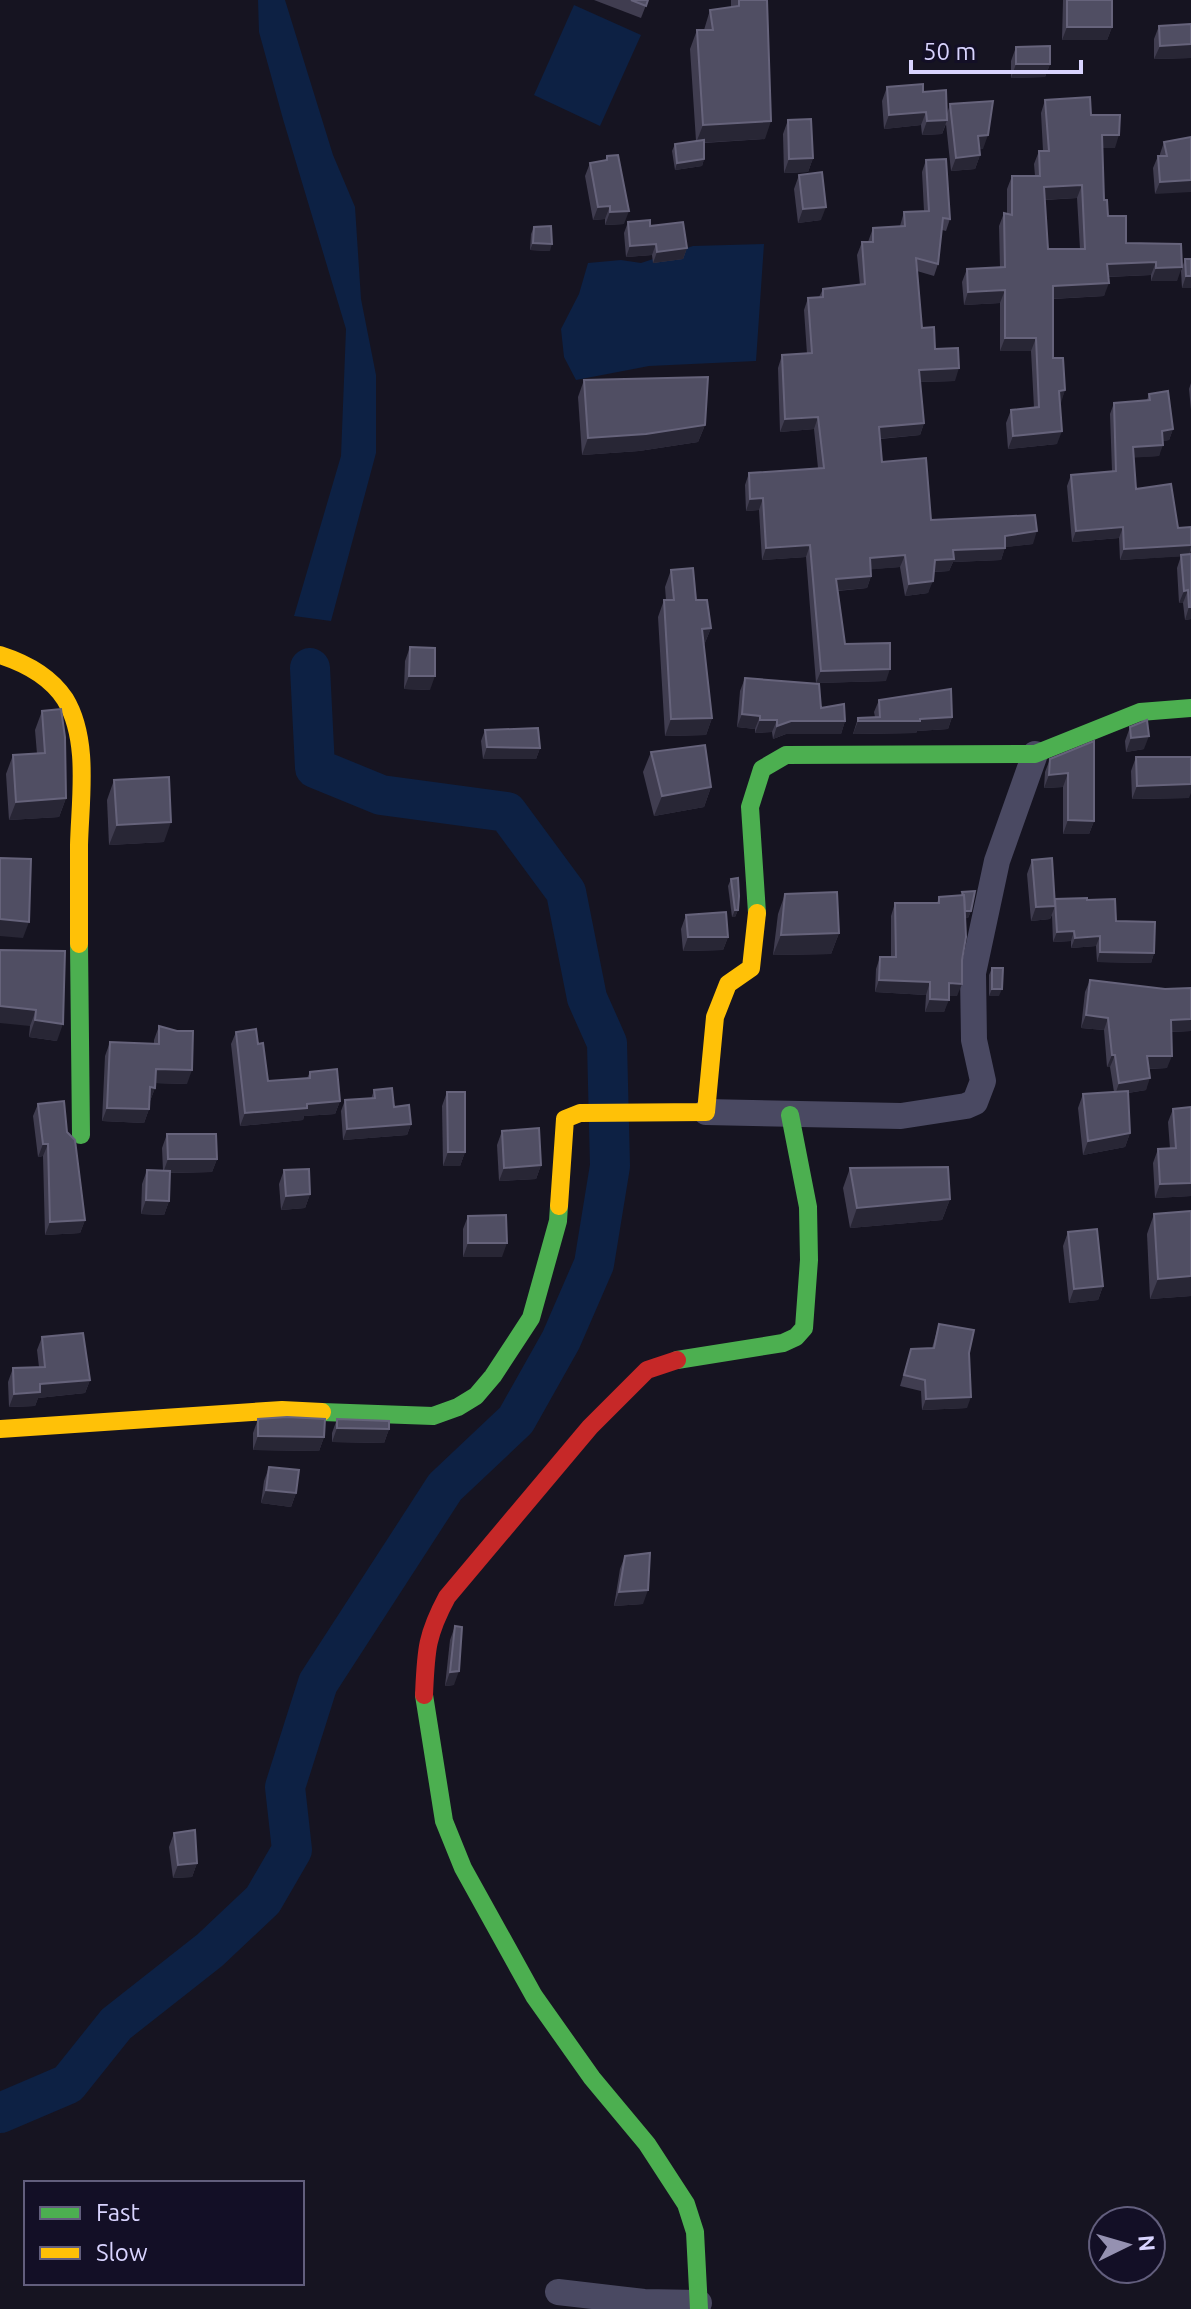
<svg xmlns="http://www.w3.org/2000/svg" width="1191" height="2309" viewBox="0 0 1191 2309" font-family="Ubuntu,sans-serif">
  <style>
    .water { fill: #0d2144 }
    .lines { fill: none; stroke-linecap: round; stroke-linejoin: round }
    .river { stroke: #0d2144; stroke-width: 40 }
    .street { stroke: #4a4962; stroke-width: 26 }
    .fast { stroke: #4caf50; stroke-width: 18 }
    .slow { stroke: #ffc107; stroke-width: 18 }
    .jam { stroke: #c62828; stroke-width: 18 }
    .wall { fill: #403d50; fill-rule: evenodd }
    .shaded-wall { fill: #282635 }
    .building { fill: #504e63; stroke: #66637b; stroke-width: 2; fill-rule: evenodd }
  </style>
  <rect width="100%" height="100%" fill="#161421"/>
  <!-- water -->
  <g class="water">
    <polygon points="258,0 285,0 333,155 355,207 361,299 376,375 376,453 331,621 294,616 341,456 346,329 283,119 259,32"/>
    <polygon points="574,5 641,35 600,126 534,95"/>
    <polygon points="764,244 756,361 649,366 576,380 564,357 561,329 579,294 588,263 621,260 641,263 693,246"/>
  </g>
  <g class="lines">
    <!-- river -->
    <polyline class="river" points="0,2113 68,2084 116,2024 210,1950 263,1900 292,1850 285,1787 318,1683 445,1487 516,1420 561,1340 594,1264 610,1166 607,1043 587,998 566,892 507,812 381,795 315,768 310,668"/>
    <!-- street -->
    <g class="street">
      <polyline points="706,1112 901,1116 966,1106 975,1102 983,1081 974,1040 973,973 997,861 1035,754"/>
      <polyline points="558,2292 644,2302 699,2303"/>
    </g>
    <!-- fast -->
    <g class="fast">
      <polyline points="757,913 750,807 762,769 786,755 1035,754 1140,712 1191,708"/>
      <polyline points="79,944 81,1135"/>
      <polyline points="677,1360 783,1343 796,1337 804,1328 809,1260 808,1207 790,1115"/>
      <polyline points="322,1412 433,1416 458,1407 476,1396 493,1376 531,1318 558,1221 559,1206"/>
      <polyline points="424,1695 444,1821 463,1868 534,1996 592,2078 647,2144 686,2204 695,2232 699,2309"/>
    </g>
    <!-- slow -->
    <g class="slow">
      <path d="M0 655C25 663 50 676 65 699 90 740 80 800 79 845 79 878 79 911 79 944"/>
      <polyline points="559,1206 565,1119 580,1113 706,1112 715,1017 728,984 751,968 757,913"/>
      <polyline points="0,1429 282,1410 322,1412"/>
    </g>
    <!-- jam -->
    <path class="jam" d="M424 1695C426 1651 426 1636 447 1597L590 1427 647 1370 677 1360"/>
  </g>
  <!-- wall -->
  <g class="wall">
    <polygon points="594,0 648,0 641,18"/>
    <polygon points="731,0 767,0 765,139 704,143 704,159 702,166 675,170 672,151 675,144 696,141 690,49 697,30 704,30 710,10 731,7"/>
    <polygon points="1063,0 1112,0 1112,27 1107,40 1062,40"/>
    <polygon points="1191,24 1191,58 1154,59 1154,39 1159,26"/>
    <polygon points="1016,47 1050,64 1045,77 1011,78 1011,61"/>
    <polygon points="887,87 923,92 947,114 950,104 983,149 980,149 980,155 975,169 951,171 946,124 942,134 922,135 921,125 884,129 882,101"/>
    <path d="M1045 100 1091 115 1115 148H1102L1104 200 1108 216 1126 243 1181 244 1177 281H1151V275L1108 277 1104 296 1053 299V358L1065 390 1060 403 1057 444 1008 449 1006 423 1011 410 1034 408 1031 351H1000V303L964 305 962 282 967 269 1000 267 999 226 1004 213 1007 214V189L1012 176H1035L1034 164 1039 151H1043L1041 113ZM1077 198 1080 249H1048L1045 200Z"/>
    <polygon points="788,120 813,158 808,172 784,173 783,134"/>
    <polygon points="1191,137 1155,194 1153,168 1158,156 1160,156 1160,154 1164,142"/>
    <polygon points="607,156 624,224 605,225 605,219 593,220 585,176 590,163 605,161"/>
    <polygon points="926,160 950,219 946,231 942,230 938,264 934,276 917,271 922,328 955,381 920,382 924,423 920,435 880,439 882,462 931,520 1033,544 1005,547 1001,560 953,562 949,571 934,572 928,593 905,596 900,567 871,569 871,576 867,588 838,591 845,644 886,681 816,683 806,557 762,560 759,510 746,511 745,485 749,473 818,468 814,429 780,432 778,368 782,355 807,354 804,310 808,298 819,297 823,289 860,285 857,255 862,242 868,242 873,228 900,226 904,212 924,211 922,172"/>
    <polygon points="799,175 821,220 798,223 794,189"/>
    <polygon points="628,222 650,226 687,248 683,259 653,263 652,255 626,257 624,233"/>
    <polygon points="534,227 550,251 530,250 531,234"/>
    <polygon points="1185,259 1191,259 1191,288 1182,288 1181,271"/>
    <polygon points="584,380 705,425 698,442 639,451 582,455 578,397"/>
    <polygon points="1191,383 1191,410 1189,389"/>
    <polygon points="1149,394 1173,429 1169,440 1162,441 1159,456 1133,457 1136,489 1178,528 1191,527 1191,551 1190,554 1191,619 1185,620 1183,603 1179,603 1177,568 1181,556 1120,560 1119,538 1072,542 1067,486 1071,475 1112,471 1110,414 1114,403 1147,400"/>
    <polygon points="671,570 696,600 711,628 704,645 712,718 706,735 665,736 658,617 664,600 666,600 665,587"/>
    <polygon points="410,647 430,690 404,689 405,661"/>
    <polygon points="745,678 821,708 845,721 841,734 786,734 773,739 772,732 755,733 755,729 737,727 740,691"/>
    <polygon points="879,700 952,717 948,729 917,731 916,733 853,734 858,718 875,717 874,712"/>
    <polygon points="42,711 66,798 59,817 9,820 6,774 13,755 37,754 35,730"/>
    <polygon points="1130,727 1144,749 1126,752 1125,741"/>
    <polygon points="485,730 540,748 536,759 483,759 481,741"/>
    <polygon points="1094,741 1094,821 1089,834 1063,834 1063,787 1044,788 1045,772 1050,759"/>
    <polygon points="651,752 711,787 704,807 654,816 643,772"/>
    <polygon points="1136,757 1189,798 1132,799 1131,771"/>
    <polygon points="114,780 164,842 109,845 107,800"/>
    <polygon points="1032,860 1055,900 1087,900 1116,921 1154,953 1151,963 1097,962 1096,946 1071,948 1071,941 1053,942 1052,915 1050,919 1031,921 1027,874"/>
    <polygon points="731,879 738,910 735,917 732,917 728,886"/>
    <polygon points="962,892 971,911 968,918 965,918 957,996 949,996 944,1012 925,1012 926,995 875,992 876,969 880,957 891,957 891,916 895,903 937,903 939,897 961,895"/>
    <polygon points="785,894 839,933 831,954 773,955 778,914"/>
    <polygon points="686,915 728,937 723,950 683,951 681,929"/>
    <polygon points="0,950 57,1041 29,1037 30,1026"/>
    <polygon points="992,968 999,996 989,996 989,975"/>
    <polygon points="1090,980 1165,989 1191,988 1191,1031 1171,1032 1167,1068 1149,1069 1146,1090 1128,1093 1130,1133 1125,1147 1083,1155 1078,1108 1083,1094 1114,1092 1110,1067 1107,1067 1104,1030 1081,1028 1085,992"/>
    <polygon points="159,1026 187,1084 156,1083 155,1088 150,1101 149,1109 144,1123 102,1121 105,1056 110,1042 154,1044 154,1040"/>
    <polygon points="236,1032 258,1044 268,1081 307,1078 310,1072 340,1101 335,1114 304,1116 303,1120 240,1126 231,1044"/>
    <polygon points="374,1090 411,1124 407,1135 343,1140 341,1111 345,1100 371,1099"/>
    <polygon points="447,1092 465,1152 460,1166 443,1166 442,1106"/>
    <polygon points="38,1104 67,1132 85,1220 80,1233 45,1235 43,1156 38,1157 33,1116"/>
    <polygon points="1191,1107 1191,1196 1155,1198 1153,1163 1158,1149 1170,1149 1168,1122 1173,1109"/>
    <polygon points="502,1131 541,1165 536,1179 499,1181 497,1145"/>
    <polygon points="167,1134 217,1159 212,1172 170,1173 169,1201 164,1215 141,1214 142,1184 147,1170 163,1171 162,1148"/>
    <polygon points="850,1168 950,1199 942,1220 850,1228 843,1188"/>
    <polygon points="284,1170 310,1194 305,1208 281,1210 279,1184"/>
    <polygon points="1191,1211 1191,1296 1150,1299 1147,1234 1154,1214"/>
    <polygon points="468,1216 502,1257 463,1257 463,1229"/>
    <polygon points="1068,1232 1103,1286 1098,1300 1069,1303 1063,1246"/>
    <polygon points="939,1324 969,1353 967,1408 922,1410 921,1391 900,1386 911,1349 932,1348"/>
    <polygon points="42,1337 90,1380 85,1393 38,1398 35,1406 9,1407 8,1382 13,1368 39,1367 37,1350"/>
    <polygon points="258,1419 324,1437 319,1451 253,1450 253,1433"/>
    <polygon points="337,1419 389,1429 384,1443 332,1442 332,1433"/>
    <polygon points="269,1467 296,1493 291,1507 261,1503 264,1481"/>
    <polygon points="625,1556 643,1604 614,1606 620,1569"/>
    <polygon points="455,1626 454,1685 445,1686 450,1640"/>
    <polygon points="174,1833 197,1863 192,1877 173,1878 169,1847"/>
  </g>
  <!-- shaded-wall -->
  <g class="shaded-wall">
    <polygon points="1067,27 1112,27 1107,40 1062,40"/>
    <polygon points="1191,44 1191,58 1154,59 1160,46"/>
    <polygon points="1016,64 1050,64 1045,77 1011,78"/>
    <polygon points="926,112 921,125 884,129 889,115"/>
    <polygon points="947,120 942,134 922,135 927,121"/>
    <polygon points="771,121 765,139 696,143 703,125"/>
    <polygon points="988,135 983,149 973,150 978,136"/>
    <polygon points="1102,135 1119,135 1115,148 1097,148"/>
    <polygon points="980,155 975,169 951,171 956,158"/>
    <polygon points="813,158 808,172 784,173 789,159"/>
    <polygon points="704,159 702,166 675,170 677,163"/>
    <polygon points="1191,180 1191,192 1155,194 1160,182"/>
    <polygon points="1082,185 1077,198 1039,200 1044,187"/>
    <polygon points="610,206 605,219 593,220 598,207"/>
    <polygon points="826,207 821,220 798,223 803,209"/>
    <polygon points="629,211 624,224 605,225 610,212"/>
    <polygon points="533,243 552,244 550,251 530,250"/>
    <polygon points="656,244 652,255 626,257 630,246"/>
    <polygon points="687,248 683,259 653,263 657,252"/>
    <polygon points="1156,262 1151,275 1102,277 1107,264"/>
    <polygon points="1182,267 1177,281 1151,281 1156,268"/>
    <polygon points="1186,276 1191,276 1191,288 1182,288"/>
    <polygon points="1109,283 1104,296 1048,299 1053,286"/>
    <polygon points="1005,290 1000,303 964,305 968,292"/>
    <polygon points="1005,338 1036,338 1031,351 1000,351"/>
    <polygon points="959,368 955,381 915,382 919,370"/>
    <polygon points="1065,390 1061,403 1054,404 1059,391"/>
    <polygon points="818,417 814,429 780,432 785,419"/>
    <polygon points="924,423 920,435 875,439 879,427"/>
    <polygon points="705,425 698,442 639,451 582,455 588,438"/>
    <polygon points="1173,429 1169,440 1158,442 1162,431"/>
    <polygon points="1062,431 1057,444 1008,449 1013,436"/>
    <polygon points="1163,445 1159,456 1129,458 1133,447"/>
    <polygon points="763,498 759,510 746,511 750,499"/>
    <polygon points="1123,527 1119,538 1072,542 1076,531"/>
    <polygon points="1037,531 1033,544 1000,548 1005,536"/>
    <polygon points="810,545 806,557 762,560 766,548"/>
    <polygon points="1191,545 1189,556 1120,560 1124,549"/>
    <polygon points="1005,548 1001,560 953,562 949,571 931,572 935,560 953,550"/>
    <polygon points="905,555 900,567 865,570 870,558"/>
    <polygon points="871,576 867,588 832,591 836,579"/>
    <polygon points="933,581 928,593 905,596 909,584"/>
    <polygon points="1188,590 1183,603 1179,603 1184,591"/>
    <polygon points="1189,607 1191,607 1191,619 1185,620"/>
    <polygon points="711,628 704,645 695,646 702,629"/>
    <polygon points="890,669 886,681 816,683 821,671"/>
    <polygon points="409,676 435,676 430,690 404,689"/>
    <polygon points="742,714 760,716 755,729 737,727"/>
    <polygon points="952,717 948,729 917,731 916,733 853,734 858,721"/>
    <polygon points="712,718 706,735 665,736 671,719"/>
    <polygon points="760,720 777,720 772,732 755,733"/>
    <polygon points="791,721 845,721 841,734 786,734 773,739 777,726"/>
    <polygon points="1149,736 1144,749 1126,752 1131,738"/>
    <polygon points="487,747 540,748 536,759 483,759"/>
    <polygon points="1068,773 1063,787 1044,788 1049,775"/>
    <polygon points="1191,784 1191,793 1189,798 1132,799 1137,786"/>
    <polygon points="711,787 704,807 654,816 662,796"/>
    <polygon points="66,798 59,817 9,820 16,802"/>
    <polygon points="1068,820 1094,821 1089,834 1063,834"/>
    <polygon points="171,822 164,842 109,845 117,825"/>
    <polygon points="1055,906 1050,919 1031,921 1036,907"/>
    <polygon points="735,910 738,910 735,917 732,917"/>
    <polygon points="971,911 968,918 961,919 964,912"/>
    <polygon points="0,919 29,922 23,938 0,936"/>
    <polygon points="1074,931 1071,941 1053,942 1057,932"/>
    <polygon points="839,933 831,954 773,955 781,935"/>
    <polygon points="1100,936 1096,946 1071,948 1075,938"/>
    <polygon points="688,937 728,937 723,950 683,951"/>
    <polygon points="1100,952 1154,953 1151,963 1097,962"/>
    <polygon points="879,980 930,982 926,995 875,992"/>
    <polygon points="949,983 962,984 957,996 944,996"/>
    <polygon points="992,989 1002,989 999,996 989,996"/>
    <polygon points="930,999 949,1000 944,1012 925,1012"/>
    <polygon points="0,1006 36,1010 30,1026 0,1023"/>
    <polygon points="1086,1015 1108,1018 1104,1030 1081,1028"/>
    <polygon points="1191,1019 1191,1031 1166,1032 1171,1020"/>
    <polygon points="35,1020 63,1024 57,1041 29,1037"/>
    <polygon points="1112,1055 1115,1055 1110,1067 1107,1067"/>
    <polygon points="1147,1056 1172,1056 1167,1068 1143,1069"/>
    <polygon points="156,1069 192,1070 187,1084 151,1083"/>
    <polygon points="1150,1078 1146,1090 1115,1095 1119,1083"/>
    <polygon points="150,1087 155,1088 150,1101 145,1101"/>
    <polygon points="340,1101 335,1114 304,1116 303,1120 240,1126 245,1113 307,1104"/>
    <polygon points="107,1108 149,1109 144,1123 102,1121"/>
    <polygon points="411,1124 407,1135 343,1140 347,1129"/>
    <polygon points="1130,1133 1125,1147 1083,1155 1088,1141"/>
    <polygon points="43,1144 48,1144 43,1156 38,1157"/>
    <polygon points="448,1152 465,1152 460,1166 443,1166"/>
    <polygon points="168,1159 217,1159 212,1172 163,1173"/>
    <polygon points="541,1165 536,1179 499,1181 504,1168"/>
    <polygon points="1191,1183 1191,1196 1155,1198 1160,1184"/>
    <polygon points="310,1194 305,1208 281,1210 286,1196"/>
    <polygon points="950,1199 942,1220 850,1228 857,1208"/>
    <polygon points="146,1200 169,1201 164,1215 141,1214"/>
    <polygon points="85,1220 80,1233 45,1235 50,1222"/>
    <polygon points="468,1243 507,1243 502,1257 463,1257"/>
    <polygon points="1191,1276 1191,1296 1150,1299 1158,1279"/>
    <polygon points="1103,1286 1098,1300 1069,1303 1074,1289"/>
    <polygon points="90,1380 85,1393 38,1398 35,1406 9,1407 14,1394 40,1384"/>
    <polygon points="971,1397 967,1408 922,1410 926,1399"/>
    <polygon points="337,1428 389,1429 384,1443 332,1442"/>
    <polygon points="258,1436 324,1437 319,1451 253,1450"/>
    <polygon points="266,1490 296,1493 291,1507 261,1503"/>
    <polygon points="648,1590 643,1604 614,1606 619,1592"/>
    <polygon points="459,1671 454,1685 445,1686 450,1672"/>
    <polygon points="197,1863 192,1877 173,1878 178,1865"/>
  </g>
  <!-- building -->
  <g class="building">
    <polygon points="631,0 648,0 646,6"/>
    <polygon points="739,0 767,0 771,121 703,125 697,30 713,30 710,10 739,6"/>
    <rect x="1067" y="0" width="45" height="27"/>
    <polygon points="1191,24 1191,44 1160,46 1159,26"/>
    <polygon points="1050,46 1050,64 1016,64 1016,47"/>
    <polygon points="923,84 923,92 946,90 947,120 927,121 926,112 889,115 887,87"/>
    <path d="M1090 97 1091 115H1120L1119 135H1102L1104 200H1107L1108 216H1126V243L1181 244 1182 267 1156 268V262L1107 264 1109 283 1053 286V358H1063L1065 390 1059 391 1062 431 1013 436 1011 410 1039 407 1036 338H1005V290L968 292 967 269 1005 267 1004 213 1012 215V176H1040L1039 151H1049L1045 100ZM1082 185 1085 249H1048L1044 187Z"/>
    <polygon points="993,101 988,135 978,136 980,155 956,158 950,104"/>
    <polygon points="811,119 813,158 789,159 788,120"/>
    <polygon points="1191,137 1191,180 1160,182 1158,156 1167,156 1164,142"/>
    <polygon points="704,140 704,159 677,163 675,144"/>
    <polygon points="618,155 629,211 610,212 610,206 598,207 590,163 607,160 607,156"/>
    <polygon points="946,159 950,219 943,218 938,264 916,258 922,328 934,327 935,349 958,348 959,368 919,370 924,423 879,427 882,462 926,458 931,520 1035,515 1037,531 1005,536 1005,548 953,550 954,559 935,560 933,581 909,584 905,555 870,558 871,576 836,579 845,644 890,643 890,669 821,671 810,545 766,548 763,498 750,499 749,473 824,468 818,417 785,419 782,355 812,353 808,298 823,297 823,289 865,284 862,242 873,242 873,228 905,226 904,212 929,211 926,160"/>
    <polygon points="822,172 826,207 803,209 799,175"/>
    <polygon points="650,220 650,226 683,222 687,248 657,252 656,244 630,246 628,222"/>
    <polygon points="551,226 552,244 533,243 534,227"/>
    <polygon points="1185,259 1191,259 1191,276 1186,276"/>
    <polygon points="708,377 705,425 646,434 588,438 584,380"/>
    <polygon points="1168,391 1173,429 1162,431 1163,445 1133,447 1136,489 1171,484 1178,528 1191,527 1191,545 1124,549 1123,527 1076,531 1071,475 1116,471 1114,403 1150,400 1149,394"/>
    <polygon points="1191,554 1191,607 1189,607 1188,590 1184,591 1181,555"/>
    <polygon points="693,568 696,600 707,600 711,628 702,629 712,718 671,719 664,600 674,600 671,570"/>
    <polygon points="410,647 435,648 435,676 409,676"/>
    <polygon points="745,678 819,684 821,708 844,704 845,721 791,721 777,726 777,720 760,720 760,716 742,714"/>
    <polygon points="951,689 952,717 920,719 920,721 858,721 858,718 880,717 879,700"/>
    <polygon points="61,709 65,737 66,798 16,802 13,755 45,753 42,711"/>
    <polygon points="1147,720 1149,736 1131,738 1130,727"/>
    <polygon points="538,728 540,748 487,747 485,730"/>
    <polygon points="1094,741 1094,821 1068,820 1068,773 1049,775 1050,759"/>
    <polygon points="705,745 711,787 662,796 651,752"/>
    <polygon points="1136,757 1191,757 1191,784 1137,786"/>
    <polygon points="169,777 171,822 117,825 114,780"/>
    <polygon points="0,858 31,859 29,922 0,919"/>
    <polygon points="1052,858 1055,906 1036,907 1032,860"/>
    <polygon points="738,878 739,896 738,910 735,910 731,879"/>
    <polygon points="975,891 971,911 965,911 964,895 963,895 962,892"/>
    <polygon points="837,892 839,933 781,935 785,894"/>
    <polygon points="964,895 966,937 962,960 962,984 949,983 949,1000 930,999 930,982 879,980 880,957 896,957 895,903 939,903 939,897"/>
    <polygon points="1087,898 1087,900 1115,899 1116,921 1155,922 1154,953 1100,952 1100,936 1075,938 1074,931 1057,932 1055,899"/>
    <polygon points="726,912 728,937 688,937 686,915"/>
    <polygon points="0,950 65,951 63,1024 35,1020 36,1010 0,1006"/>
    <polygon points="992,968 1003,968 1002,989 992,989"/>
    <polygon points="1090,980 1165,989 1191,988 1191,1019 1171,1020 1172,1056 1147,1056 1150,1078 1119,1083 1115,1055 1112,1055 1108,1018 1086,1015"/>
    <polygon points="159,1026 177,1031 193,1031 192,1070 156,1069 155,1088 150,1087 149,1109 107,1108 110,1042 159,1044"/>
    <polygon points="256,1029 258,1044 263,1043 268,1081 310,1078 310,1072 337,1069 340,1101 307,1104 307,1108 245,1113 236,1032"/>
    <polygon points="392,1088 394,1107 409,1105 411,1124 347,1129 345,1100 375,1098 374,1090"/>
    <polygon points="1128,1091 1130,1133 1088,1141 1083,1094"/>
    <polygon points="447,1092 465,1092 465,1152 448,1152"/>
    <polygon points="64,1101 67,1132 75,1140 85,1220 50,1222 48,1144 43,1144 38,1104"/>
    <polygon points="1191,1107 1191,1183 1160,1184 1158,1149 1176,1148 1173,1109"/>
    <polygon points="539,1128 541,1165 504,1168 502,1131"/>
    <polygon points="167,1134 216,1134 217,1159 168,1159"/>
    <polygon points="948,1167 950,1199 857,1208 850,1168"/>
    <polygon points="309,1169 310,1194 286,1196 284,1170"/>
    <polygon points="147,1170 170,1171 169,1201 146,1200"/>
    <polygon points="1191,1211 1191,1276 1158,1279 1154,1214"/>
    <polygon points="506,1215 507,1243 468,1243 468,1216"/>
    <polygon points="1097,1229 1103,1286 1074,1289 1068,1232"/>
    <polygon points="939,1324 974,1330 969,1353 971,1397 926,1399 925,1380 904,1375 911,1349 934,1348"/>
    <polygon points="83,1333 90,1380 40,1384 40,1392 14,1394 13,1368 45,1367 42,1337"/>
    <polygon points="287,1417 325,1419 324,1437 258,1436 258,1419"/>
    <polygon points="337,1419 389,1421 389,1429 337,1428"/>
    <polygon points="269,1467 299,1470 296,1493 266,1490"/>
    <polygon points="650,1553 648,1590 619,1592 625,1556"/>
    <polygon points="455,1626 462,1627 459,1671 450,1672"/>
    <polygon points="195,1830 197,1863 178,1865 174,1833"/>
  </g>
  <!-- legend -->
  <rect x="24" y="2181" width="280" height="104" fill="#130f26" stroke="#625e7d" stroke-width="2"/>
  <rect x="40" y="2207" width="40" height="12" fill="#4caf50" stroke="#625e7d" stroke-width="2"/>
  <text x="96" y="2221" font-size="24" fill="#d9d4ff">Fast</text>
  <rect x="40" y="2247" width="40" height="12" fill="#ffc107" stroke="#625e7d" stroke-width="2"/>
  <text x="96" y="2261" font-size="24" fill="#d9d4ff">Slow</text>
  <!-- north arrow -->
  <g transform="translate(1127 2245) rotate(85)"><circle r="38" fill="#130f26" stroke="#625e7d" stroke-width="2"/>
  <path d="M0-6L14 30L0 20L-14 30Z" fill="#9591b1"/>
  <text y="-12" font-size="22" font-weight="bold" text-anchor="middle" fill="#d9d4ff">N</text>
  </g>
  <!-- scale -->
  <path d="M911 60v12h170v-12" fill="none" stroke="#d9d4ff" stroke-width="4"/>
  <text x="923" y="60" font-size="24" fill="#d9d4ff" stroke="#130f26" stroke-width="6" paint-order="stroke">50 m</text>
</svg>
